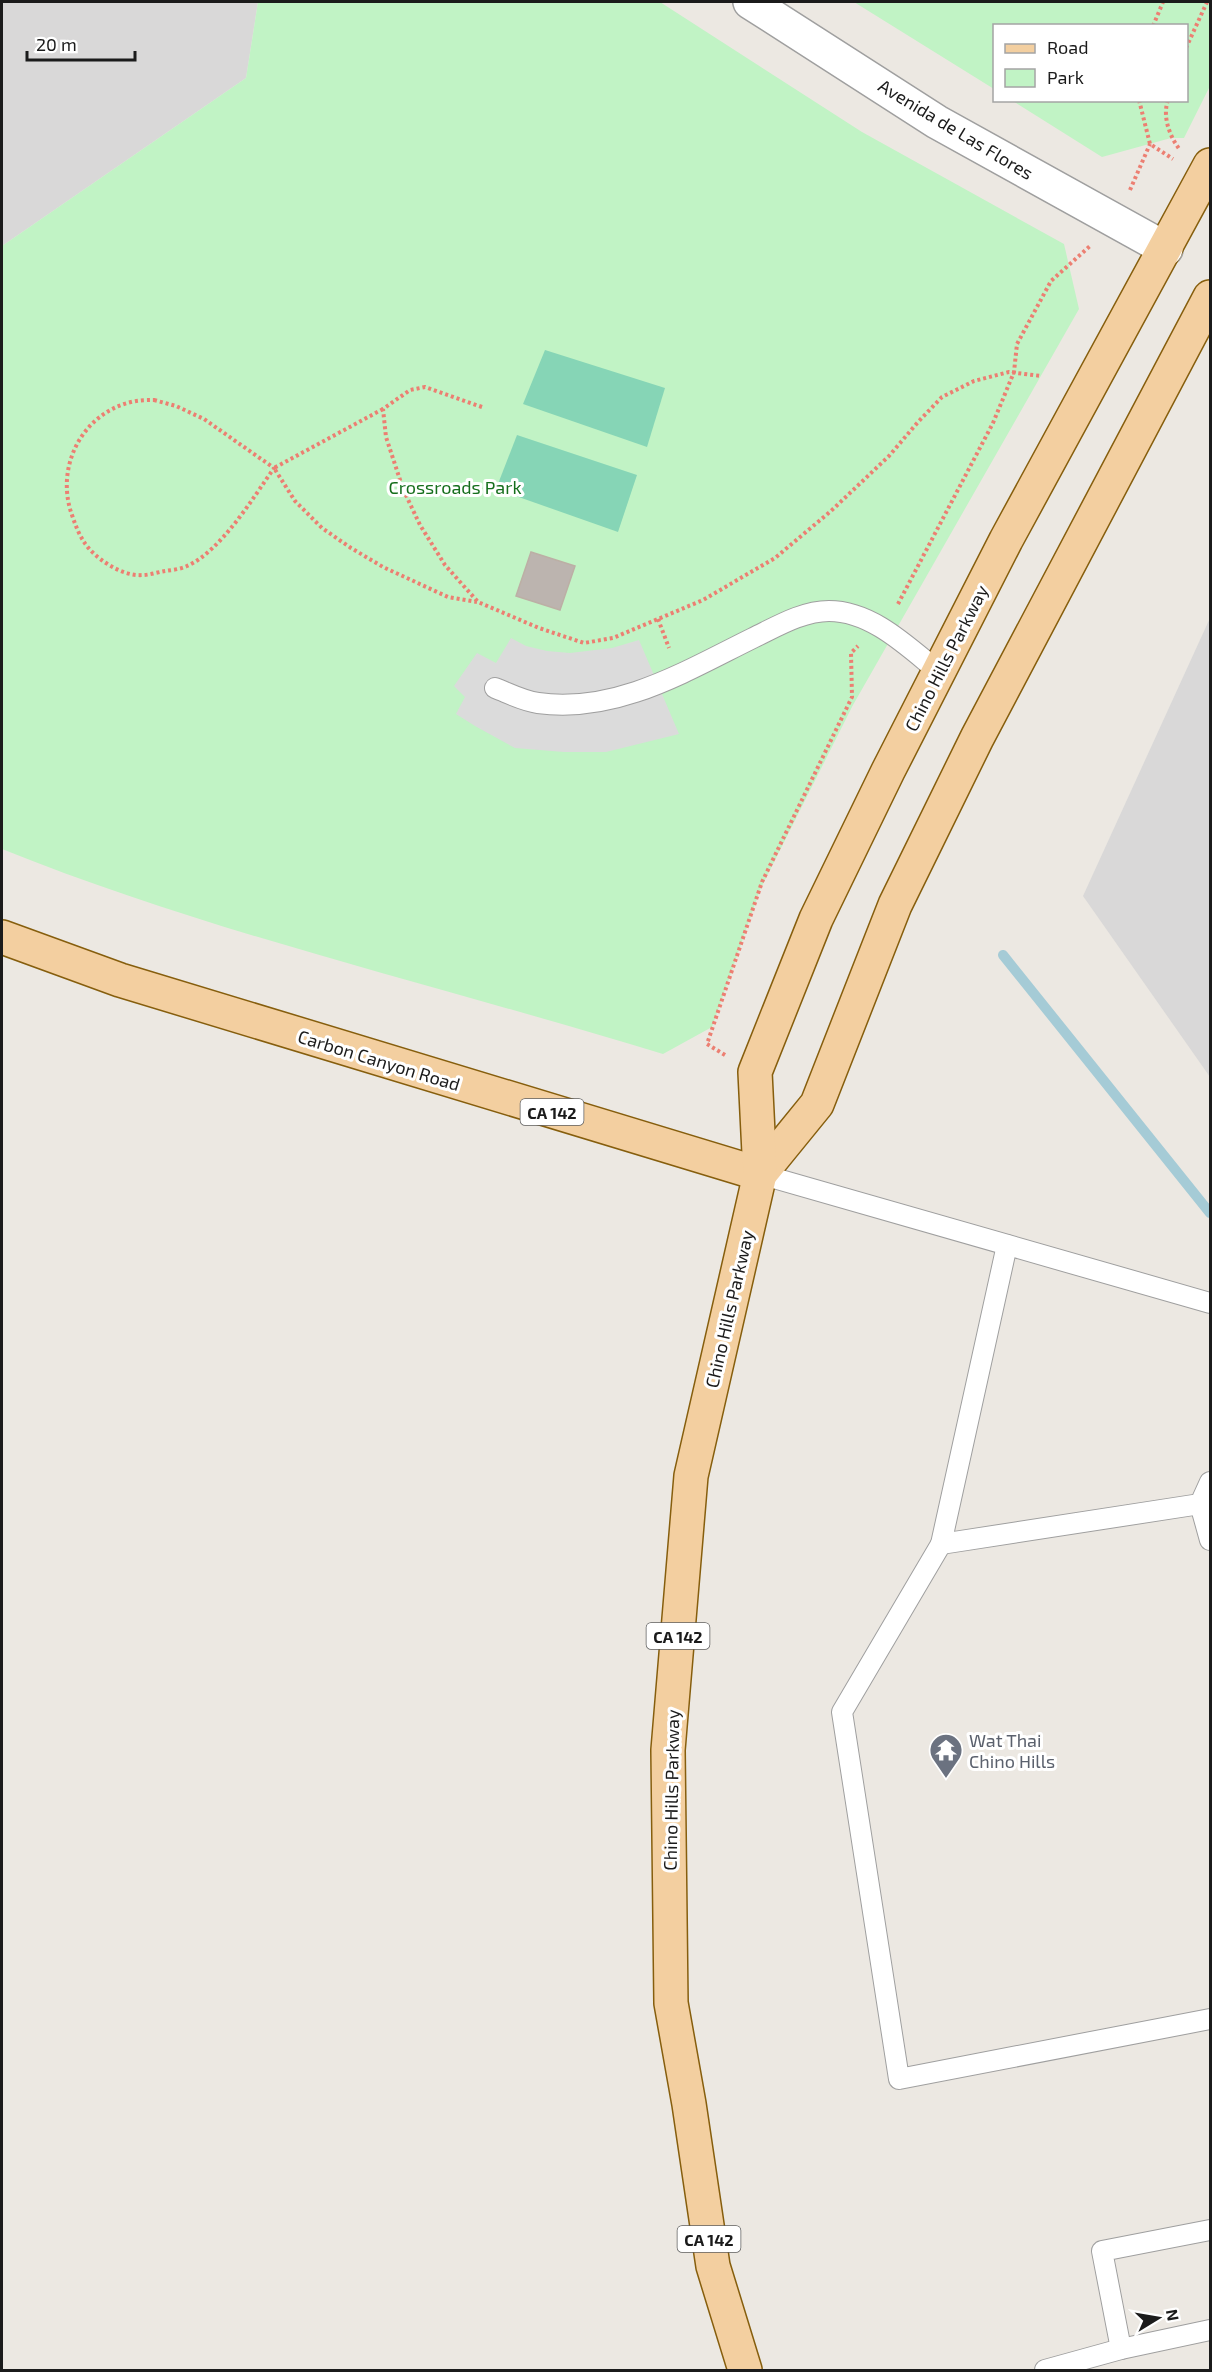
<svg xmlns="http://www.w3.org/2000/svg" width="1212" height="2372" viewBox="0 0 1212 2372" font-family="'Exo 2',sans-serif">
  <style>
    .residential { fill: #d9d8d8 }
    .park { fill: #c1f3c5 }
    .pitch { fill: #86d5b6 }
    .parking { fill: #dbdbdb }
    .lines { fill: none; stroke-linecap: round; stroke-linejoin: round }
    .stream { stroke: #a5cbd6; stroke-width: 10 }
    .building { fill: #bcb4af; stroke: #bcafa5; stroke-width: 1.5 }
    .lane-casing { stroke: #9f9f9f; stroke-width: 22 }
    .street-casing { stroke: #9f9f9f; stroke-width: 36 }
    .primary-casing { stroke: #865e0d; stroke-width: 36 }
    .path { stroke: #ec7f72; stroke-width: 4; stroke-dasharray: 3 3; stroke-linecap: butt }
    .lane { stroke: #fff; stroke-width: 20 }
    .street { stroke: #fff; stroke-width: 33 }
    .primary { stroke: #f3cfa0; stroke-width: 33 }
    .labels { text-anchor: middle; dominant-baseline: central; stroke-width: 6; stroke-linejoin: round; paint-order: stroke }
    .shield { fill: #fff; stroke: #5f5f5f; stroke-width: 1.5 }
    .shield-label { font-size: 16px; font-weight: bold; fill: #1b1b1b }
    .street-label { font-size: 18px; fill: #1b1b1b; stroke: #fff }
    .park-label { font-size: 18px; fill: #156e1c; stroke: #fff }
    .worship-label { font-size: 18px; fill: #5b616d; stroke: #fff; text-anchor: start }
  </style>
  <rect width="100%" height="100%" fill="#ece8e2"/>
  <!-- residential -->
  <g class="residential">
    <polygon points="2,2 258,2 246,78 2,246"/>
    <polygon points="1210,618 1210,1077 1083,896"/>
  </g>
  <!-- park -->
  <g class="park">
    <path d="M258 2H660L862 132 1064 244 1079 309 853 705 760 890 712 1027 663 1054C442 986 216 935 2 849V246L246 78Z"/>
    <polygon points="854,2 1210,2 1210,86 1184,138 1171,138 1102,157 1013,101 1186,100 1186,26 994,26 994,89"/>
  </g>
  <!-- pitch -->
  <g class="pitch">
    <polygon points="545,350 665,388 647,447 523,404"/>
    <polygon points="517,435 637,475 618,532 496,489"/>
  </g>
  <!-- parking -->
  <polygon class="parking" points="511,638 526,646 547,651 570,653 612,648 639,640 679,734 606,752 564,752 515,748 475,726 456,714 465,697 454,686 477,653 496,663"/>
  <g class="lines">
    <!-- stream -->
    <polyline class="stream" points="1003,955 1210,1213"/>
  </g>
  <!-- building -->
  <polygon class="building" points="531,552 575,566 560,610 516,596"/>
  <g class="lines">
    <defs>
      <g id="lane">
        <path d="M495 688C508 693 523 701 538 703 616 714 686 671 753 638 776 627 802 611 829 611 872 611 908 647 939 672"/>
        <polyline points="760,1174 1210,1303"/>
        <polyline points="1007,1245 941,1544 1200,1504 1210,1482"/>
        <polyline points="1200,1504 1210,1540"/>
        <polyline points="941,1544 842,1712 899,2079 1210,2019"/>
        <polyline points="1121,2349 1102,2251 1210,2230"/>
        <polyline points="1045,2370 1121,2349 1210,2330"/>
      </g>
      <polyline id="street" points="750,2 937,122 1166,249"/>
      <g id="primary">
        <polyline points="2,937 120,980 760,1174"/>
        <polyline points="760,1174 817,1104 895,905 977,738 1210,297"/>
        <polyline points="745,2370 713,2266 689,2104 671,2003 668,1750 691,1476 760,1174 755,1072 816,919 888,771 1006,540 1210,165"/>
      </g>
    </defs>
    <!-- lane casing -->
    <use href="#lane" class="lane-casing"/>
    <!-- street casing -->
    <use href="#street" class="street-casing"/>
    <!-- primary casing -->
    <use href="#primary" class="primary-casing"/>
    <!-- path -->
    <g class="path">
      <polyline points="1153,26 1163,2"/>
      <polyline points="1186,48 1207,2"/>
      <polyline points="1139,100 1150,144 1173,159"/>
      <path d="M1168 100C1162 117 1170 137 1180 150"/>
      <polyline points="1130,190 1150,144"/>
      <path d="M154 400 176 406 204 419 274 468C253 498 221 551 187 566 181 569 172 570 165 571 158 572 150 575 143 575 131 576 119 571 109 565 87 551 80 539 72 515 55 468 81 414 131 402 139 400 147 400 154 400Z"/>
      <polyline points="482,407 425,387 410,390 383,409 386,437 403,489 420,525 445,565 478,602 539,628 584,643 613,638 703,600 775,558 831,511 889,456 918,422 942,397 974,381 1009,372 1041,376"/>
      <polyline points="383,409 274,468 295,501 322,528 351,548 383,567 448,597 477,602"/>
      <polyline points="898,604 993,423 1014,372 1017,344 1051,281 1090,246"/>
      <polyline points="658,619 669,648"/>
      <polyline points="725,1055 707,1044 762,882 852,697 851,653 858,646"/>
    </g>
    <!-- lane -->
    <use href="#lane" class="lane"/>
    <!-- street -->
    <use href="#street" class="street"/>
    <!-- primary -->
    <use href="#primary" class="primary"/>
  </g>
  <!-- icons -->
  <defs>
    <symbol id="temple-pin" viewBox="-11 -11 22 30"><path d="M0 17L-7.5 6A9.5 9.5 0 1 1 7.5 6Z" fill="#6b7280" stroke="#fff"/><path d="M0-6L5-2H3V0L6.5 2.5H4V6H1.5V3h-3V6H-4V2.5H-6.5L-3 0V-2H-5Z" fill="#fff"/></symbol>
  </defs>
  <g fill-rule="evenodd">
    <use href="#temple-pin" x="927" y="1731" width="38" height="52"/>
  </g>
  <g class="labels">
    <!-- shield labels -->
    <g class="shield">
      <rect x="520.5" y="1099" width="63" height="26" rx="4.5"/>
      <rect x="646.5" y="1623" width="63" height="26" rx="4.5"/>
      <rect x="677.5" y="2226" width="63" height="26" rx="4.5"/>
    </g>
    <g class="shield-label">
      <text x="552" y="1112">CA 142</text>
      <text x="678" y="1636">CA 142</text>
      <text x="709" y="2239">CA 142</text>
    </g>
    <!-- street labels -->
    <g class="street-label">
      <text transform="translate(956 129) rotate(31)">Avenida de Las Flores</text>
      <text transform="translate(946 658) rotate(-63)">Chino Hills Parkway</text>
      <text transform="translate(379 1060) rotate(17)">Carbon Canyon Road</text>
      <text transform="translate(729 1309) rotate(-77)">Chino Hills Parkway</text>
      <text transform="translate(671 1790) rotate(-89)">Chino Hills Parkway</text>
    </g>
    <!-- park labels -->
    <g class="park-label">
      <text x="455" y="487">Crossroads Park</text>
    </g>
    <!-- worship labels -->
    <g class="worship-label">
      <text x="969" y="1740">Wat Thai<tspan x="969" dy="21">Chino Hills</tspan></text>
    </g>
  </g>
  <!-- border -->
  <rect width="1212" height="2372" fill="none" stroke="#1b1b1b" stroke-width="6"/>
  <!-- legend -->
  <rect x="993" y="24" width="195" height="78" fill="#ffffff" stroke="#a4a4a4" stroke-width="1.5"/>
  <rect x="1005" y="44" width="30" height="9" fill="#f3cfa0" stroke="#a4a4a4" stroke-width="1.5"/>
  <text x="1047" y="54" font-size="18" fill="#1b1b1b">Road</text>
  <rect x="1005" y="69" width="30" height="18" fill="#c1f3c5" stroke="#a4a4a4" stroke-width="1.5"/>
  <text x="1047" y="84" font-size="18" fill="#1b1b1b">Park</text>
  <!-- north arrow -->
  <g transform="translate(1158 2318) rotate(79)" stroke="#ffffff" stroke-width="4.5" paint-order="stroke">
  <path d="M0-4.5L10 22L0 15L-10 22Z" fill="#1b1b1b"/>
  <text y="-9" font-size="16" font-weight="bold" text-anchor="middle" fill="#1b1b1b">N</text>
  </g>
  <!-- scale -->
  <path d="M27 51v9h108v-9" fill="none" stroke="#1b1b1b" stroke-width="3"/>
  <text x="36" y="51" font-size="18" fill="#1b1b1b" stroke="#ffffff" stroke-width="4.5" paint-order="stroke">20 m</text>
</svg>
